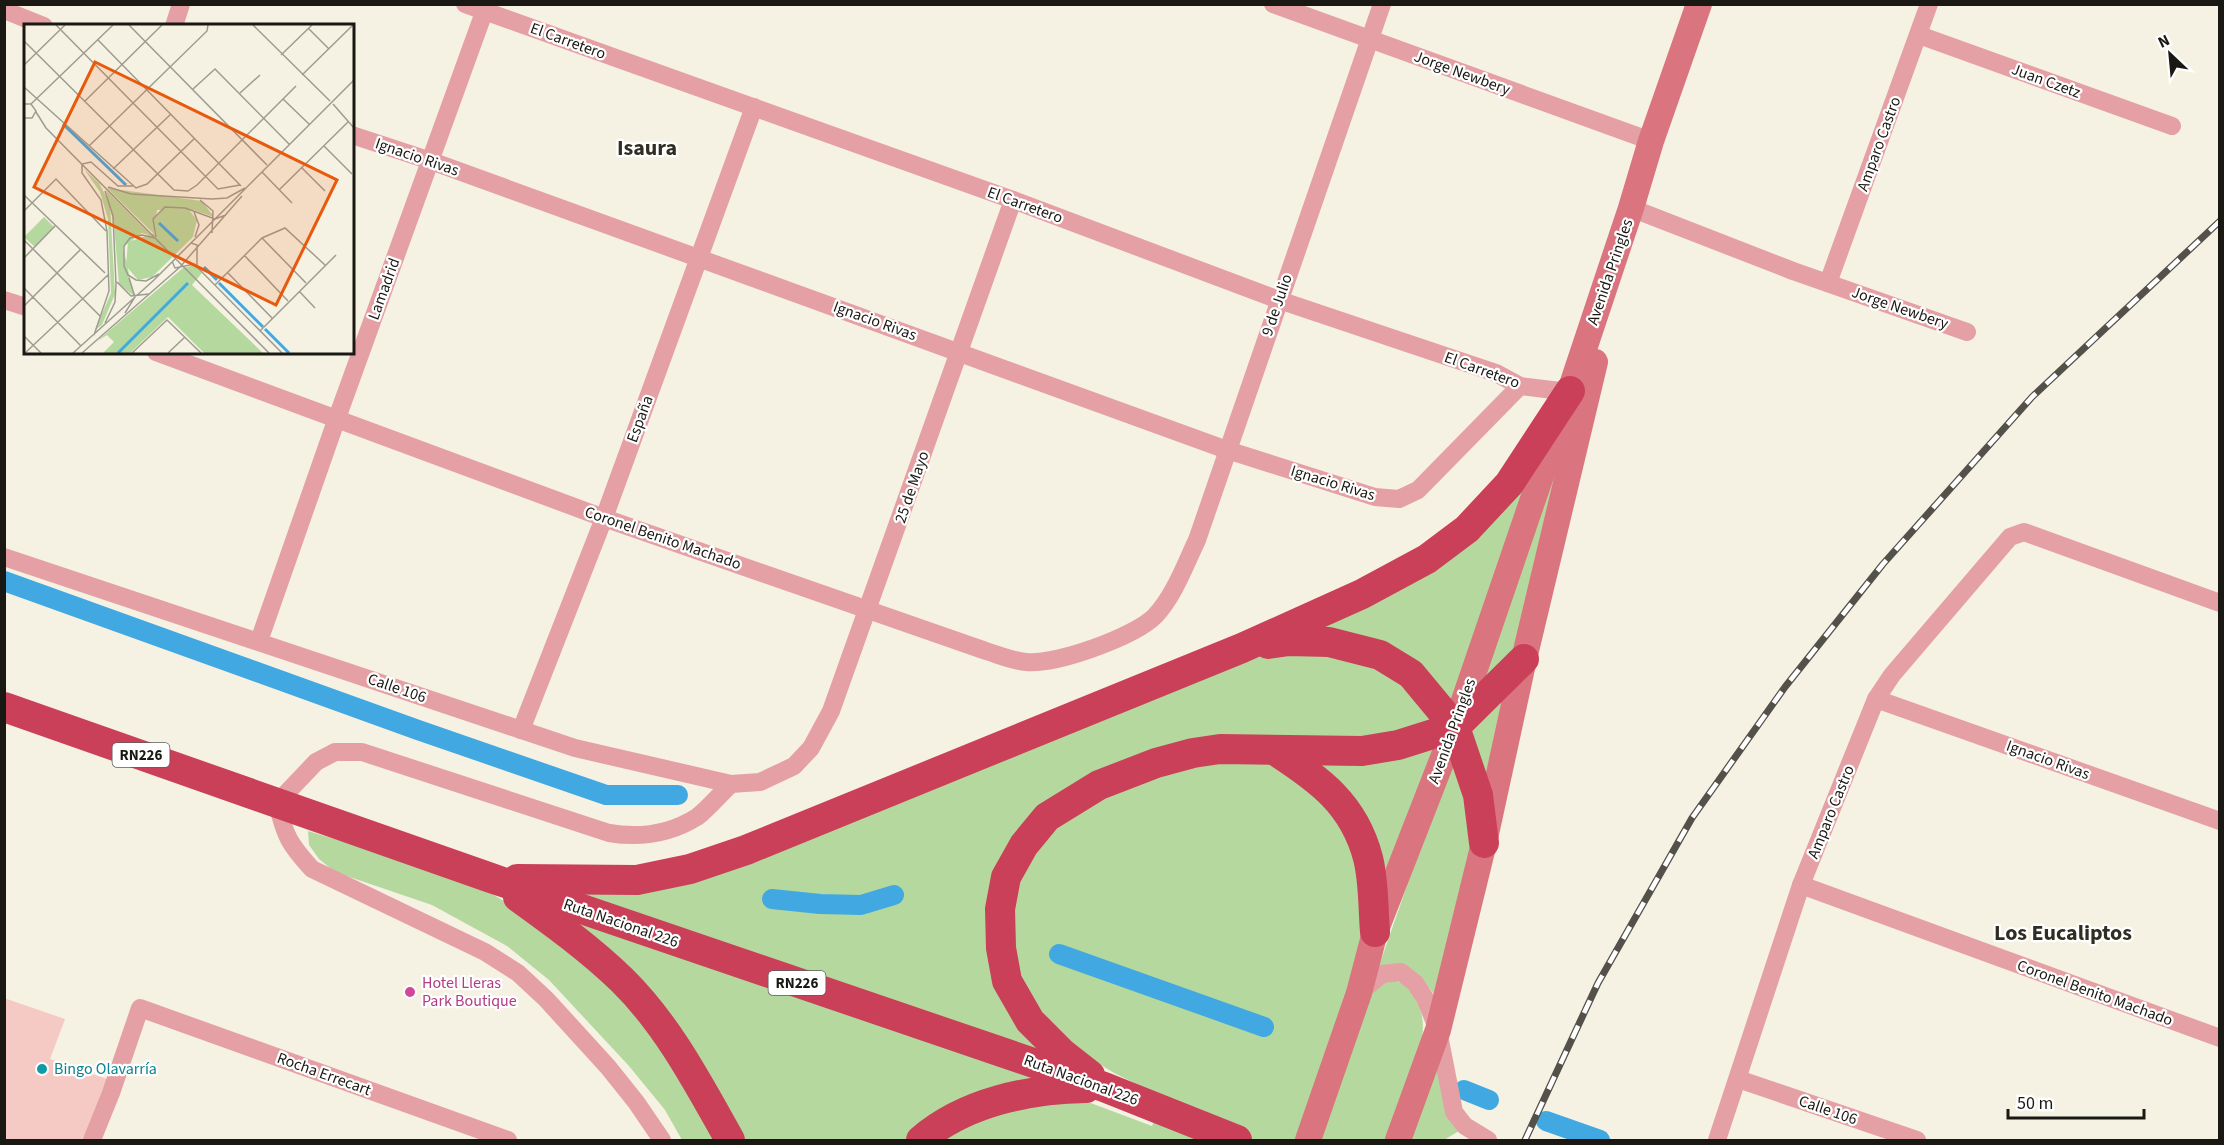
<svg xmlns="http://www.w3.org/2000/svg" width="2224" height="1145" viewBox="0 0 2224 1145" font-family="'Source Sans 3',sans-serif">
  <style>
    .green { fill: #b5d89e }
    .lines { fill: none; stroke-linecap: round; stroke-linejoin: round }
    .canal { stroke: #41a8e1; stroke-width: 20 }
    .building { fill: #f5cac4 }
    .minor { stroke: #e5a0a5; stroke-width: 18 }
    .secondary { stroke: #da757f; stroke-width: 26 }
    .trunk { stroke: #ca4058; stroke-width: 30 }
    .rail-casing { stroke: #53514a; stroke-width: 7 }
    .rail { stroke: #fff; stroke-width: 4.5; stroke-dasharray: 14; stroke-linecap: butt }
    .hotel-dot { fill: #d1479c; stroke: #fff; stroke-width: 2 }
    .culture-dot { fill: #0f9aa8; stroke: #fff; stroke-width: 2 }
    .labels { text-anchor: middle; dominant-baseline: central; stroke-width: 4.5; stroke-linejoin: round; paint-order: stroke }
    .shield { fill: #fff; stroke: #5e5d5a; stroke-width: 1.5 }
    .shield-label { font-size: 15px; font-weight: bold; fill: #191813 }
    .street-label { font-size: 16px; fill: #191813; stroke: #fff }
    .hotel-label { font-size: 16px; fill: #b23c85; stroke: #fff; text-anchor: start }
    .culture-label { font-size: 16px; fill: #0d838f; stroke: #fff; text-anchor: start }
    .district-label { font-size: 22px; font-weight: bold; fill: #302e22; stroke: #fff }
    .inset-river { fill: none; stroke: #41a8e1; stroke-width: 3 }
    .inset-road { fill: none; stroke: #9e9b90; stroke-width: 1.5 }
    .view { fill: #e8590c; fill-opacity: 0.15; stroke: #e8590c; stroke-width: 3 }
    .inset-edge { fill: none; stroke: #191813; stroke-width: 3 }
  </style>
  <rect width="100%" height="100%" fill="#f6f2e3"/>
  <!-- green -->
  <g class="green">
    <polygon points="1572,406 1523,629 1501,673 1474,696"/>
    <polygon points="1542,453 1451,713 1418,669 1288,635 1397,584"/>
    <polygon points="1259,651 1375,659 1441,720 1363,747 1261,741 1049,804 989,922 1059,1063 544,888 618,891"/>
    <polygon points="1515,680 1486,800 1463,729"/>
    <polygon points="1442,738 1380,904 1373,849 1303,759"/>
    <path d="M1455 748 1472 844 1461 897 1434 994C1418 973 1408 961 1379 966Z"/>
    <polygon points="1269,758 1297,772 1362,854 1362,942 1340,1024 1298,1140 933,1140 943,1131 1064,1093 1152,1126 1163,1097 1116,1074 1067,1045 1012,974 1006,904 1059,816 1161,770"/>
    <polygon points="308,831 470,880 553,932 628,994 723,1140 682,1140 665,1110 629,1066 549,980 507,946 432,905 335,872 319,859 309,845"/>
    <polygon points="548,910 1052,1079 910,1140 739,1140"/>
    <path d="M1391 979 1407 985C1420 1006 1425 1014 1422 1039L1388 1140H1318L1370 993 1379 985Z"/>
    <polygon points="1437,1058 1459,1131 1444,1140 1411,1140"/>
  </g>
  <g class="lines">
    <!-- canal -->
    <g class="canal">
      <polyline points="4,581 418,730 606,795 678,795"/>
      <polyline points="772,899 820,904 861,905 894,895"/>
      <polyline points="1059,954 1264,1027"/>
      <polyline points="1464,1090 1489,1100"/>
      <polyline points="1546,1121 1600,1140"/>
    </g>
  </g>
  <!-- building -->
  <polygon class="building" points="4,998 65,1019 50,1059 107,1079 85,1140 4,1140"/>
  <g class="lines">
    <!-- minor -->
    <g class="minor">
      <polyline points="465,4 1013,200 1279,300 1496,373 1520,386 1577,393"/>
      <polyline points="1273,4 1651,141"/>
      <polyline points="4,10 44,26"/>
      <polyline points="174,26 181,4"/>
      <polyline points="1919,35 2172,126"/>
      <polyline points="352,135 431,161 1227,450 1375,497 1399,499 1418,490 1520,386"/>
      <polyline points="1631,208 1793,271 1967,332"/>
      <polyline points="1828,283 1929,4"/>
      <polyline points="4,300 26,307"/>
      <path d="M156 352 604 518 986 651C999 655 1013 661 1026 662 1056 665 1134 637 1155 616 1174 596 1185 565 1197 540L1382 4"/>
      <polyline points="4,557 575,748 731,784 760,782 794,766 811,748 831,711 1013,200"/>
      <polyline points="259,641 337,418 487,4"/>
      <polyline points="1876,699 2220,821"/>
      <polyline points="521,730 604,518 754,107"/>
      <polyline points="1801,885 2220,1038"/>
      <polyline points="1359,993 1382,974 1401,972 1415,983 1425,998 1438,1030 1454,1112 1465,1126 1488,1140"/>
      <polyline points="1738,1079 1917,1140"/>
      <polyline points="92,1140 111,1093 140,1008 508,1140"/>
      <path d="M662 1140 636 1102 608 1067 546 999 518 973 485 952 312 869C289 844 285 836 277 803L316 762 335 752H362L609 833C639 838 670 834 697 817 709 808 720 794 731 784"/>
      <polyline points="1717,1140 1801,885 1876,699 1892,675 2010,537 2024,532 2220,603"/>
    </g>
    <!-- secondary -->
    <g class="secondary">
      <polyline points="1308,1140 1359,993 1375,932 1455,727 1570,391 1631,208 1651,141 1699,4"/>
      <polyline points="1398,1140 1438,1030 1484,843 1524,659 1595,362"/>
    </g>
    <!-- trunk -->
    <g class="trunk">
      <polyline points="1268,644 1289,641 1329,642 1380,655 1411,674 1455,727 1478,795 1484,843"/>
      <polyline points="4,707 491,878 1104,1087 1237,1140"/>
      <path d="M1274 750C1319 779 1354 804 1368 858 1374 881 1373 908 1375 932"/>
      <polyline points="517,879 637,880 690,869 746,850 1242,648 1362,594 1427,559 1467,529 1509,484 1570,391"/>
      <path d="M518 897C554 923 590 949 622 980 668 1025 699 1085 730 1140"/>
      <polyline points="1090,1075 1062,1053 1030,1021 1007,981 1001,948 1000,909 1006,877 1024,845 1047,817 1099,785 1156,763 1193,753 1220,749 1362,751 1398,745 1455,727 1524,659"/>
      <path d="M921 1140C965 1102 1029 1089 1086 1088"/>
    </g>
    <defs>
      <polyline id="rail" points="1525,1140 1598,983 1692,818 1785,687 1883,564 2032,397 2220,221"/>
    </defs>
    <!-- rail casing -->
    <use href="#rail" class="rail-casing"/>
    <!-- rail -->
    <use href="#rail" class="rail"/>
  </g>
  <!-- markers -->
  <circle class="hotel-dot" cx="410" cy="992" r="6"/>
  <circle class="culture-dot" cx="42" cy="1069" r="6"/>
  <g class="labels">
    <!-- shield labels -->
    <g class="shield">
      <rect x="112.5" y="743" width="57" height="24" rx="4.5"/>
      <rect x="768.5" y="971" width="57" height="24" rx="4.5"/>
    </g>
    <g class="shield-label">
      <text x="141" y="755">RN226</text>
      <text x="797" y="983">RN226</text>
    </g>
    <!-- street labels -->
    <g class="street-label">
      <text transform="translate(568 41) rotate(20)">El Carretero</text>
      <text transform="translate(1462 73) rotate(20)">Jorge Newbery</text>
      <text transform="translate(2046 81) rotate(20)">Juan Czetz</text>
      <text transform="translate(1879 144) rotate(-70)">Amparo Castro</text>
      <text transform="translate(417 157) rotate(19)">Ignacio Rivas</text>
      <text transform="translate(1025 205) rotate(20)">El Carretero</text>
      <text transform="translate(1610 272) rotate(-71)">Avenida Pringles</text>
      <text transform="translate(384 289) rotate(-70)">Lamadrid</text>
      <text transform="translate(1277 305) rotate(-71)">9 de Julio</text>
      <text transform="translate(1900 308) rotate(19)">Jorge Newbery</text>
      <text transform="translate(875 321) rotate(20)">Ignacio Rivas</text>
      <text transform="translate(1482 370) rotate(20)">El Carretero</text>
      <text transform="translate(640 419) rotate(-70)">España</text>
      <text transform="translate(1333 483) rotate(17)">Ignacio Rivas</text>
      <text transform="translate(912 487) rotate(-71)">25 de Mayo</text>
      <text transform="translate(663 538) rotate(19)">Coronel Benito Machado</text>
      <text transform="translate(397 688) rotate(19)">Calle 106</text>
      <text transform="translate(1452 731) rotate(-70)">Avenida Pringles</text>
      <text transform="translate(2048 760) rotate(20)">Ignacio Rivas</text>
      <text transform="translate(1831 812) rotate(-68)">Amparo Castro</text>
      <text transform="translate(621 923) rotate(19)">Ruta Nacional 226</text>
      <text transform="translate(2095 993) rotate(20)">Coronel Benito Machado</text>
      <text transform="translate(324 1074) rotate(20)">Rocha Errecart</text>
      <text transform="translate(1081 1080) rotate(20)">Ruta Nacional 226</text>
      <text transform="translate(1828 1110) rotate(19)">Calle 106</text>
    </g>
    <!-- hotel labels -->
    <g class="hotel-label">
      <text x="422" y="983">Hotel Lleras<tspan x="422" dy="18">Park Boutique</tspan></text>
    </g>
    <!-- culture labels -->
    <g class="culture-label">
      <text x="54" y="1069">Bingo Olavarría</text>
    </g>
    <!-- district labels -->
    <g class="district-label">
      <text x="647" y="148">Isaura</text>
      <text x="2063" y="933">Los Eucaliptos</text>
    </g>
  </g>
  <!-- overview -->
  <g transform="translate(24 24)">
    <rect width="330" height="330" fill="#f6f2e3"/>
    <path d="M60 145 75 159 86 180 91 270 78 301 71 306 87 269 84 195 76 168ZM83 164 178 177 190 193 169 186H133L130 210ZM82 166 128 212 118 209 99 223 110 272 95 260 90 201ZM138 185 165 186 173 196 169 213 128 253 114 256 102 242 104 218 131 209 129 198ZM20 193 30 203 11 223 0 213ZM171 241 178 249 168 261 239 329H180L144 293 106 329H79L90 318 83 311 73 317 159 244Z" fill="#b5d89e"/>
    <path class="inset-river" d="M39 100 102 161M135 199 154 217M180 243 193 256M195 259 239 303M241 305 265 329M94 329 164 259"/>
    <path class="inset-road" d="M32 1 194 165 216 161M105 1 243 141M229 1 306 77M284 4 305 25M74 16 217 162M0 17 150 166 164 167 173 161 272 62M257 31 288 1M0 41 41 1M278 51 329 1M0 63 112 164 123 160 171 114M169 65 191 45 265 120M216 69 236 51M259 75 285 100M61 77 138 1M0 80H7L12 87 8 94H0M7 80 89 1M309 80 330 104M12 88 22 104 245 329M65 122 183 7 184 1M300 122 328 150M278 144 301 167M89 145 147 90M238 148 268 179M84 163 107 170 188 175 203 174 221 164M255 166 324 98M0 171 81 249M176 176 189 187 188 209M0 187 32 155 82 207M170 188 175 201 171 213M132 213 129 195 141 183 161 184 191 195 202 191M131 214 118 211 106 214 100 222V242L104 251 112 256 122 257 135 250M238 214 282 259M0 216 76 292M167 219 173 221V243L258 329M220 231 264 277M0 234 31 202M148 237 151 244 171 240M203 248 248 294M93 258 107 272 125 270M191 261 238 214 261 204 301 241M0 264 57 322M275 267 291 284M0 282 56 226M101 289 111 273 105 254M81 299 91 278 92 260 89 192 81 167M236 307 312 231M70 311 85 267 83 207 77 176 58 149V140L67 138 94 162H109M0 312 17 329M1 329 85 250M49 329 130 256 330 56M58 329 156 243 218 172M108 329 143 296 177 329M144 329 161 313"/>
    <path class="view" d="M71 38 313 156 252 281 10 163Z"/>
    <rect width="330" height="330" class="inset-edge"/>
  </g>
  <!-- border -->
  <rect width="2224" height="1145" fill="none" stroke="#191813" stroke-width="12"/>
  <!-- north arrow -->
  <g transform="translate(2170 54) rotate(334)" stroke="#ffffff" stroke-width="4.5" paint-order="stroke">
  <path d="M0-4.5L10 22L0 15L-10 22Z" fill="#191813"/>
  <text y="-9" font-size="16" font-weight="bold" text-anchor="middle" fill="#191813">N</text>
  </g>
  <!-- scale -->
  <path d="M2008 1109v9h136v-9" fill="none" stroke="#191813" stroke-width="3"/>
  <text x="2017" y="1109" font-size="18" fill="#191813" stroke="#ffffff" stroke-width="4.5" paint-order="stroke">50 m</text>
</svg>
